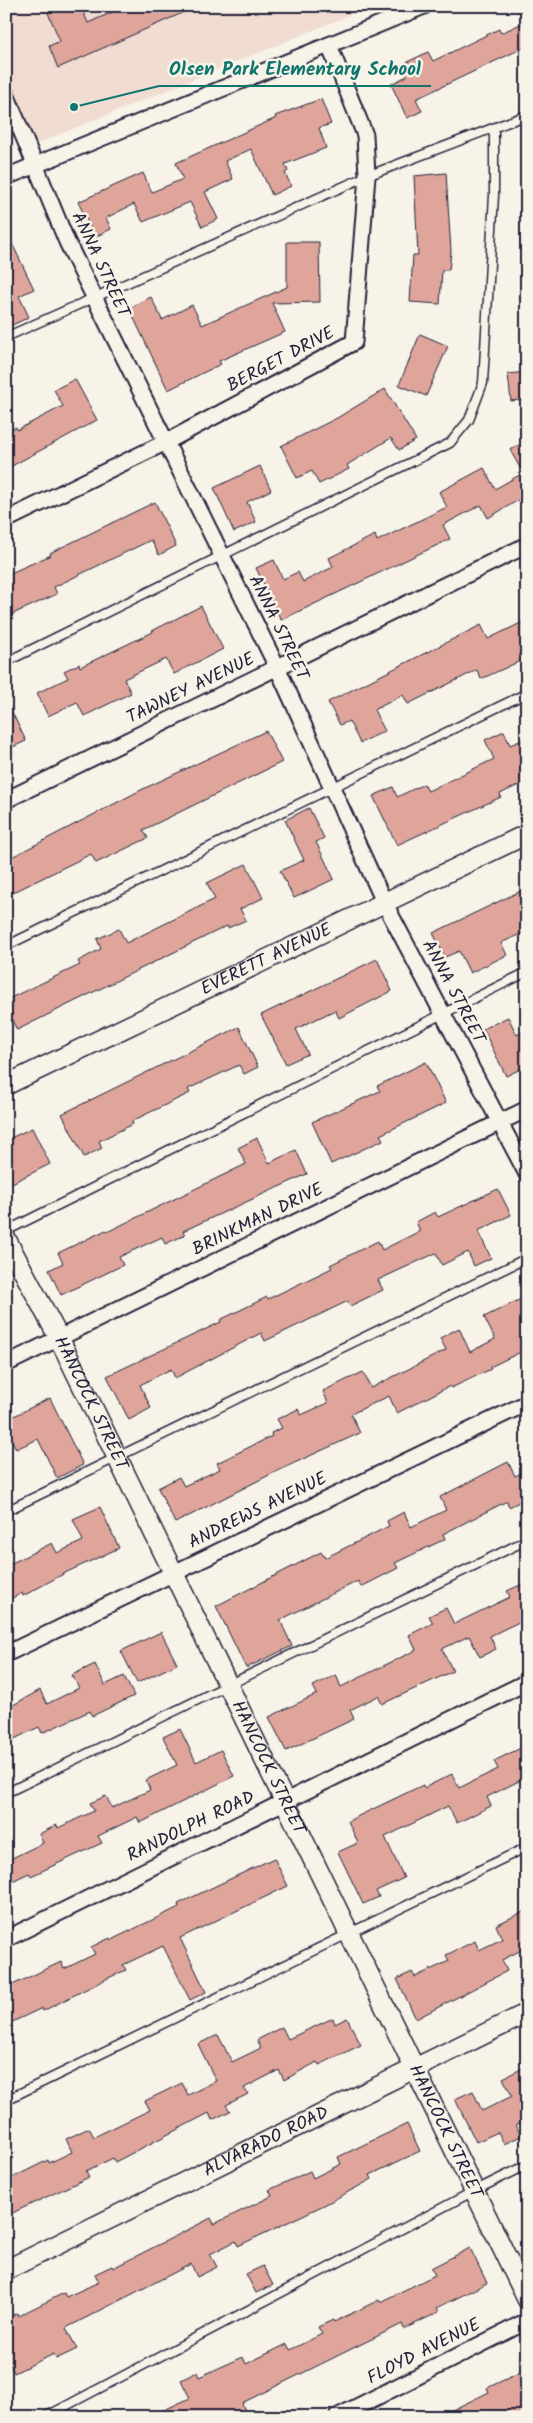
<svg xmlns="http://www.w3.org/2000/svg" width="533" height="2423" viewBox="0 0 533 2423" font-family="Kalam,sans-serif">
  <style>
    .built { fill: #f0dcd1 }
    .building { fill: #dfa59b; stroke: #22223b }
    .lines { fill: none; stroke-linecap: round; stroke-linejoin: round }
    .service-casing { stroke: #22223b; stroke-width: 11 }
    .minor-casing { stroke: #22223b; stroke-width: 19 }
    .tertiary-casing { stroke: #22223b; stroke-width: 22 }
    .service { stroke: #f7f3e8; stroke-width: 8 }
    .minor { stroke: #f7f3e8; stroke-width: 15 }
    .tertiary { stroke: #f7f3e8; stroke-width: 19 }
    .labels { text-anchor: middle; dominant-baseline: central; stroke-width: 5; stroke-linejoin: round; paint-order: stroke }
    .street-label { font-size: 18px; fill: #22223b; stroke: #f7f3e8 }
    .leader { fill: none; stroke: #0f766e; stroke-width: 2 }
    .callout-dot { fill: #0f766e; stroke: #f7f3e8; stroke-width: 2 }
    .callout-label { font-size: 19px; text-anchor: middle; font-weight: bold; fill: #0f766e; stroke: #f7f3e8; stroke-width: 5; stroke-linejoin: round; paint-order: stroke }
  </style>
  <rect width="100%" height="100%" fill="#f7f3e8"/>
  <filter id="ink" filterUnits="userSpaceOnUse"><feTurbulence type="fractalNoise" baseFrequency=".02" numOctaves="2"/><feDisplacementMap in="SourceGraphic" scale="10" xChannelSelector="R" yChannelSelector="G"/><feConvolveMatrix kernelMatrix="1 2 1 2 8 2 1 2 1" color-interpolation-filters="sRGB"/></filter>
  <g filter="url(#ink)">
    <!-- built -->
    <polygon class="built" points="6,6 372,6 36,144 6,70"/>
    <!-- building -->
    <g class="building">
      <polygon points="45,6 81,6 88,23 126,6 198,6 58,68 49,46 60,41"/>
      <polygon points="527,21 527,46 416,99 422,111 407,118 391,84 407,76 401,65 428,52 433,61 499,29 501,33"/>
      <polygon points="321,99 331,124 319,128 326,148 285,164 288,171 285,173 291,186 272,195 251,149 225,161 233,179 205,192 218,219 202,227 190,202 143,222 134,204 106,218 111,229 95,237 78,202 143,173 152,192 183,179 176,163 276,118 275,116"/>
      <polygon points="446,173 451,251 449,270 442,270 440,304 410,302 413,255 418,255 414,176"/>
      <polygon points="6,231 34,289 19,296 29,317 6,328"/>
      <polygon points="287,242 319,242 320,302 272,303 285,332 219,361 221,364 168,390 129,308 151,297 162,320 192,305 202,325 287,287"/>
      <polygon points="420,334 448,346 426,396 399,385"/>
      <polygon points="527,372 527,399 511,401 508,374"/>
      <polygon points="75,379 97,420 6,469 6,432 16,427 17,430 63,406 54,390"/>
      <polygon points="385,389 416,440 399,450 391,438 347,465 349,469 319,484 312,471 297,478 281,446 337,418"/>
      <polygon points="527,441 527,495 488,518 481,505 443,525 450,539 281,620 256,568 274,560 283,579 298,572 303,582 333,567 329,558 375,535 377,541 447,507 439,492 484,468 495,489 523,473 510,450"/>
      <polygon points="260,466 271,490 247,502 256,522 234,532 214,488"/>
      <polygon points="155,502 176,546 159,555 151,540 54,587 57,594 6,617 6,575 51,555 50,553"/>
      <polygon points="201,606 223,649 174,674 166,659 124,679 131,693 84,716 77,702 48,716 37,693 68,678 64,671 79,664 80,667 153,632 152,631"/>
      <polygon points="527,620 527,658 481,679 477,670 408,704 403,695 374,710 385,731 360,743 349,721 340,725 328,702 481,625 488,639"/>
      <polygon points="6,700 26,741 6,750"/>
      <polygon points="266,731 282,762 143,830 148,838 96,863 91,854 6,896 6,860 141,790"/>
      <polygon points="504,731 510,745 527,738 527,781 500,794 501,797 397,845 373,796 393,787 397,797 424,784 428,791 494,759 485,740"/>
      <polygon points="309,808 324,838 316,842 334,879 294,898 280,871 304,860 285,820"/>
      <polygon points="246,864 263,898 240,909 246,920 228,928 227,926 17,1030 6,1008 6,1000 80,965 78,961 101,949 97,939 119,929 126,943 215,899 207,883"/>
      <polygon points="527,888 527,931 501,943 507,955 470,973 459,951 445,957 433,933"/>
      <polygon points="377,959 392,991 339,1018 335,1010 296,1029 308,1054 286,1064 261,1015"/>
      <polygon points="508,1017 517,1035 527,1030 527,1066 506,1076 483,1029"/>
      <polygon points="239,1027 258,1067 244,1074 239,1065 188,1089 190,1093 132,1121 133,1124 99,1141 102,1148 84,1157 62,1114"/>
      <polygon points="426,1062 446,1103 380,1135 383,1140 331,1164 312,1122 380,1091 377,1086"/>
      <polygon points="32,1128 50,1164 12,1183 6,1171 6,1140"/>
      <polygon points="257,1138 269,1163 296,1150 307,1174 183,1231 185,1235 165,1244 162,1237 119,1257 123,1265 61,1295 49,1270 63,1263 58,1253 106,1230 107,1232 246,1164 238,1148"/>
      <polygon points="498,1189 511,1215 478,1231 491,1258 474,1266 468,1252 442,1265 436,1253 378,1280 383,1290 350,1306 348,1301 265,1341 261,1333 175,1378 171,1369 140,1385 151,1408 129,1420 107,1376 221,1322 220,1320 267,1297 268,1299 332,1268 330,1265 378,1241 382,1250 420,1231 416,1222 435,1212 438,1217"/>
      <polygon points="527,1296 527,1349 490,1367 491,1369 451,1388 450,1386 397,1413 389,1396 351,1414 360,1433 279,1470 175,1523 158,1488 179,1477 184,1486 220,1469 217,1463 272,1436 271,1433 282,1428 277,1419 298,1409 301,1415 328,1403 323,1391 363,1372 371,1388 446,1350 440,1338 459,1328 470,1352 495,1339 484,1317"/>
      <polygon points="50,1398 83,1465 57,1478 38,1439 16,1449 6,1428 6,1420"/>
      <polygon points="508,1462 515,1476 527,1471 527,1498 509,1507 507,1501 443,1534 445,1539 395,1563 398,1568 361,1587 358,1581 280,1620 292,1646 246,1668 216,1606 321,1552 325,1558 389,1526 387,1521 404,1512 411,1527 446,1510 440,1497"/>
      <polygon points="100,1507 119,1548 67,1572 23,1596 22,1593 6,1601 6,1566 52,1543 57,1553 83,1541 73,1519"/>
      <polygon points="527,1582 527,1618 490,1636 496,1649 480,1657 469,1636 442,1649 453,1671 382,1704 378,1696 350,1710 354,1719 286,1751 269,1717 317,1694 313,1686 336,1675 341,1687 367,1674 416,1650 409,1635 433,1623 429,1616 446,1608 454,1624 510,1597 507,1591"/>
      <polygon points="161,1632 177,1664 137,1683 121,1651"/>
      <polygon points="95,1664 105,1685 124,1676 134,1696 92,1716 90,1711 42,1733 39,1727 6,1743 6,1709 40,1690 47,1704 79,1688 72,1675"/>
      <polygon points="180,1729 196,1762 221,1750 234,1776 140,1823 137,1817 98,1836 102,1843 31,1876 29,1873 6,1884 6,1861 43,1843 39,1834 57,1825 58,1828 94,1811 90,1803 106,1796 112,1808 150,1790 146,1780 177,1765 163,1737"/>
      <polygon points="527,1745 527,1777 487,1797 491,1806 457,1823 448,1806 385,1837 404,1878 376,1891 379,1897 363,1904 338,1852 358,1843 348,1821 423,1785 424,1788 452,1774 459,1788 498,1769 494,1761"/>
      <polygon points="274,1858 288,1886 180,1938 206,1992 190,2000 163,1946 123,1965 126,1970 106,1979 43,2011 42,2008 6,2025 6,1988 61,1962 64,1969 95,1954 91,1947 110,1938 111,1940 179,1907 178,1904"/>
      <polygon points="527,1910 527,1947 502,1960 507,1971 416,2019 397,1979 412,1972 415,1977 449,1961 446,1955 475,1941 479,1950 502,1939 496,1925"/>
      <polygon points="333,2018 335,2024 347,2018 361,2045 319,2065 317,2062 284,2080 279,2070 244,2088 248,2094 226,2105 230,2111 212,2120 209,2113 115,2162 113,2158 86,2171 89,2177 6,2216 6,2181 48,2160 49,2163 72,2152 66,2139 89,2128 94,2137 150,2110 145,2101 182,2083 188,2095 216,2081 198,2044 218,2035 232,2062 261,2048 257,2040 282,2027 288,2039"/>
      <polygon points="527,2066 527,2119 516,2125 521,2136 504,2144 498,2132 476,2142 455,2099 473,2091 482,2111 512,2096 503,2078"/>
      <polygon points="407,2124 420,2151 370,2175 372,2179 326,2204 238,2246 236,2241 210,2254 217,2267 197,2277 191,2264 66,2328 77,2349 56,2359 54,2354 14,2373 6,2357 6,2318 17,2313 18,2316 64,2293 66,2297 99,2282 95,2274 112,2266 113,2268 211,2218 214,2224 272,2196 269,2190 310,2171 313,2178 341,2164 338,2157"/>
      <polygon points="470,2248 487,2283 437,2308 439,2312 404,2329 402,2324 242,2403 245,2411 232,2417 149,2417 190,2398 181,2380 197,2372 199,2377 243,2357 246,2364 287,2344 290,2350 322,2334 318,2327 333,2320 334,2322 379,2300 380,2302 435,2275 431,2268"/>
      <polygon points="263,2266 273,2285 256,2293 246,2274"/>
      <polygon points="527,2369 527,2410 514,2417 438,2417 489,2392 487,2388"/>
    </g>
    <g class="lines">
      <defs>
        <g id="service">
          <polyline points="6,337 367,176 527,115"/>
          <polyline points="6,662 450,443 469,420 483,383 494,195 494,128"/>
          <polyline points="6,946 527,693"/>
          <polyline points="6,1231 527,972"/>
          <polyline points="6,1511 527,1258"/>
          <polyline points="6,1793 527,1540"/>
          <polyline points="6,2100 527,1847"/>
          <polyline points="45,2417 474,2191 527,2165"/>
        </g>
        <g id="minor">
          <polyline points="6,94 67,242 277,667 385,904 527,1174"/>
          <polyline points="6,177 424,6"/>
          <polyline points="6,520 166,442 354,342 367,176 365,135 329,45"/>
          <polyline points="6,800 527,545"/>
          <polyline points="6,1364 527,1109"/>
          <polyline points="6,1654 527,1403"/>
          <polyline points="6,1939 527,1682"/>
          <polyline points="337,2417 527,2321"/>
        </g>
        <g id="tertiary">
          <path id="s1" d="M6 1085 527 834"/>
          <path id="s2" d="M6 1239 59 1338 527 2299"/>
          <path id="s3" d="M6 2270 527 2013"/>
        </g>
      </defs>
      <!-- service casing -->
      <use href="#service" class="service-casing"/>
      <!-- minor casing -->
      <use href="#minor" class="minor-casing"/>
      <!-- tertiary casing -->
      <use href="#tertiary" class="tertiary-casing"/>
      <!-- service -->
      <use href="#service" class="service"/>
      <!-- minor -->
      <use href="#minor" class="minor"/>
      <!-- tertiary -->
      <use href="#tertiary" class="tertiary"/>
    </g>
  </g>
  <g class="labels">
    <!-- street labels -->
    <g class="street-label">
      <text transform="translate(100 265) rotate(65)">ANNA STREET</text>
      <text transform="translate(281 360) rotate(-28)">BERGET DRIVE</text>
      <text transform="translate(278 628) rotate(64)">ANNA STREET</text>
      <text transform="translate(191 689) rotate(-26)">TAWNEY AVENUE</text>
      <text stroke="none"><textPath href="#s1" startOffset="289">EVERETT AVENUE</textPath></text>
      <text transform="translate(453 992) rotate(62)">ANNA STREET</text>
      <text transform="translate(258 1220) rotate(-26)">BRINKMAN DRIVE</text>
      <text stroke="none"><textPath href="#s2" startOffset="185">HANCOCK STREET</textPath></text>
      <text transform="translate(258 1511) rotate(-26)">ANDREWS AVENUE</text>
      <text stroke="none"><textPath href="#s2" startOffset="590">HANCOCK STREET</textPath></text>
      <text transform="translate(191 1827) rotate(-26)">RANDOLPH ROAD</text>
      <text stroke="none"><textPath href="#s2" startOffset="995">HANCOCK STREET</textPath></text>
      <text stroke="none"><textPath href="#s3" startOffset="290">ALVARADO ROAD</textPath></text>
      <text transform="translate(424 2352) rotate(-27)">FLOYD AVENUE</text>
    </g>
  </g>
  <!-- callouts -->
  <path class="leader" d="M74 107L159 86H431"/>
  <circle class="callout-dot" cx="74" cy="107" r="5"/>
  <g class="callout-label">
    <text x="295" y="75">Olsen Park Elementary School</text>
  </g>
  <!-- margin -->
  <rect width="533" height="2423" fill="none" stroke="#f7f3e8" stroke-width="25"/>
  <rect x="12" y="12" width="508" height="2398" fill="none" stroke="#22223b" stroke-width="2" filter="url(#ink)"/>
</svg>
